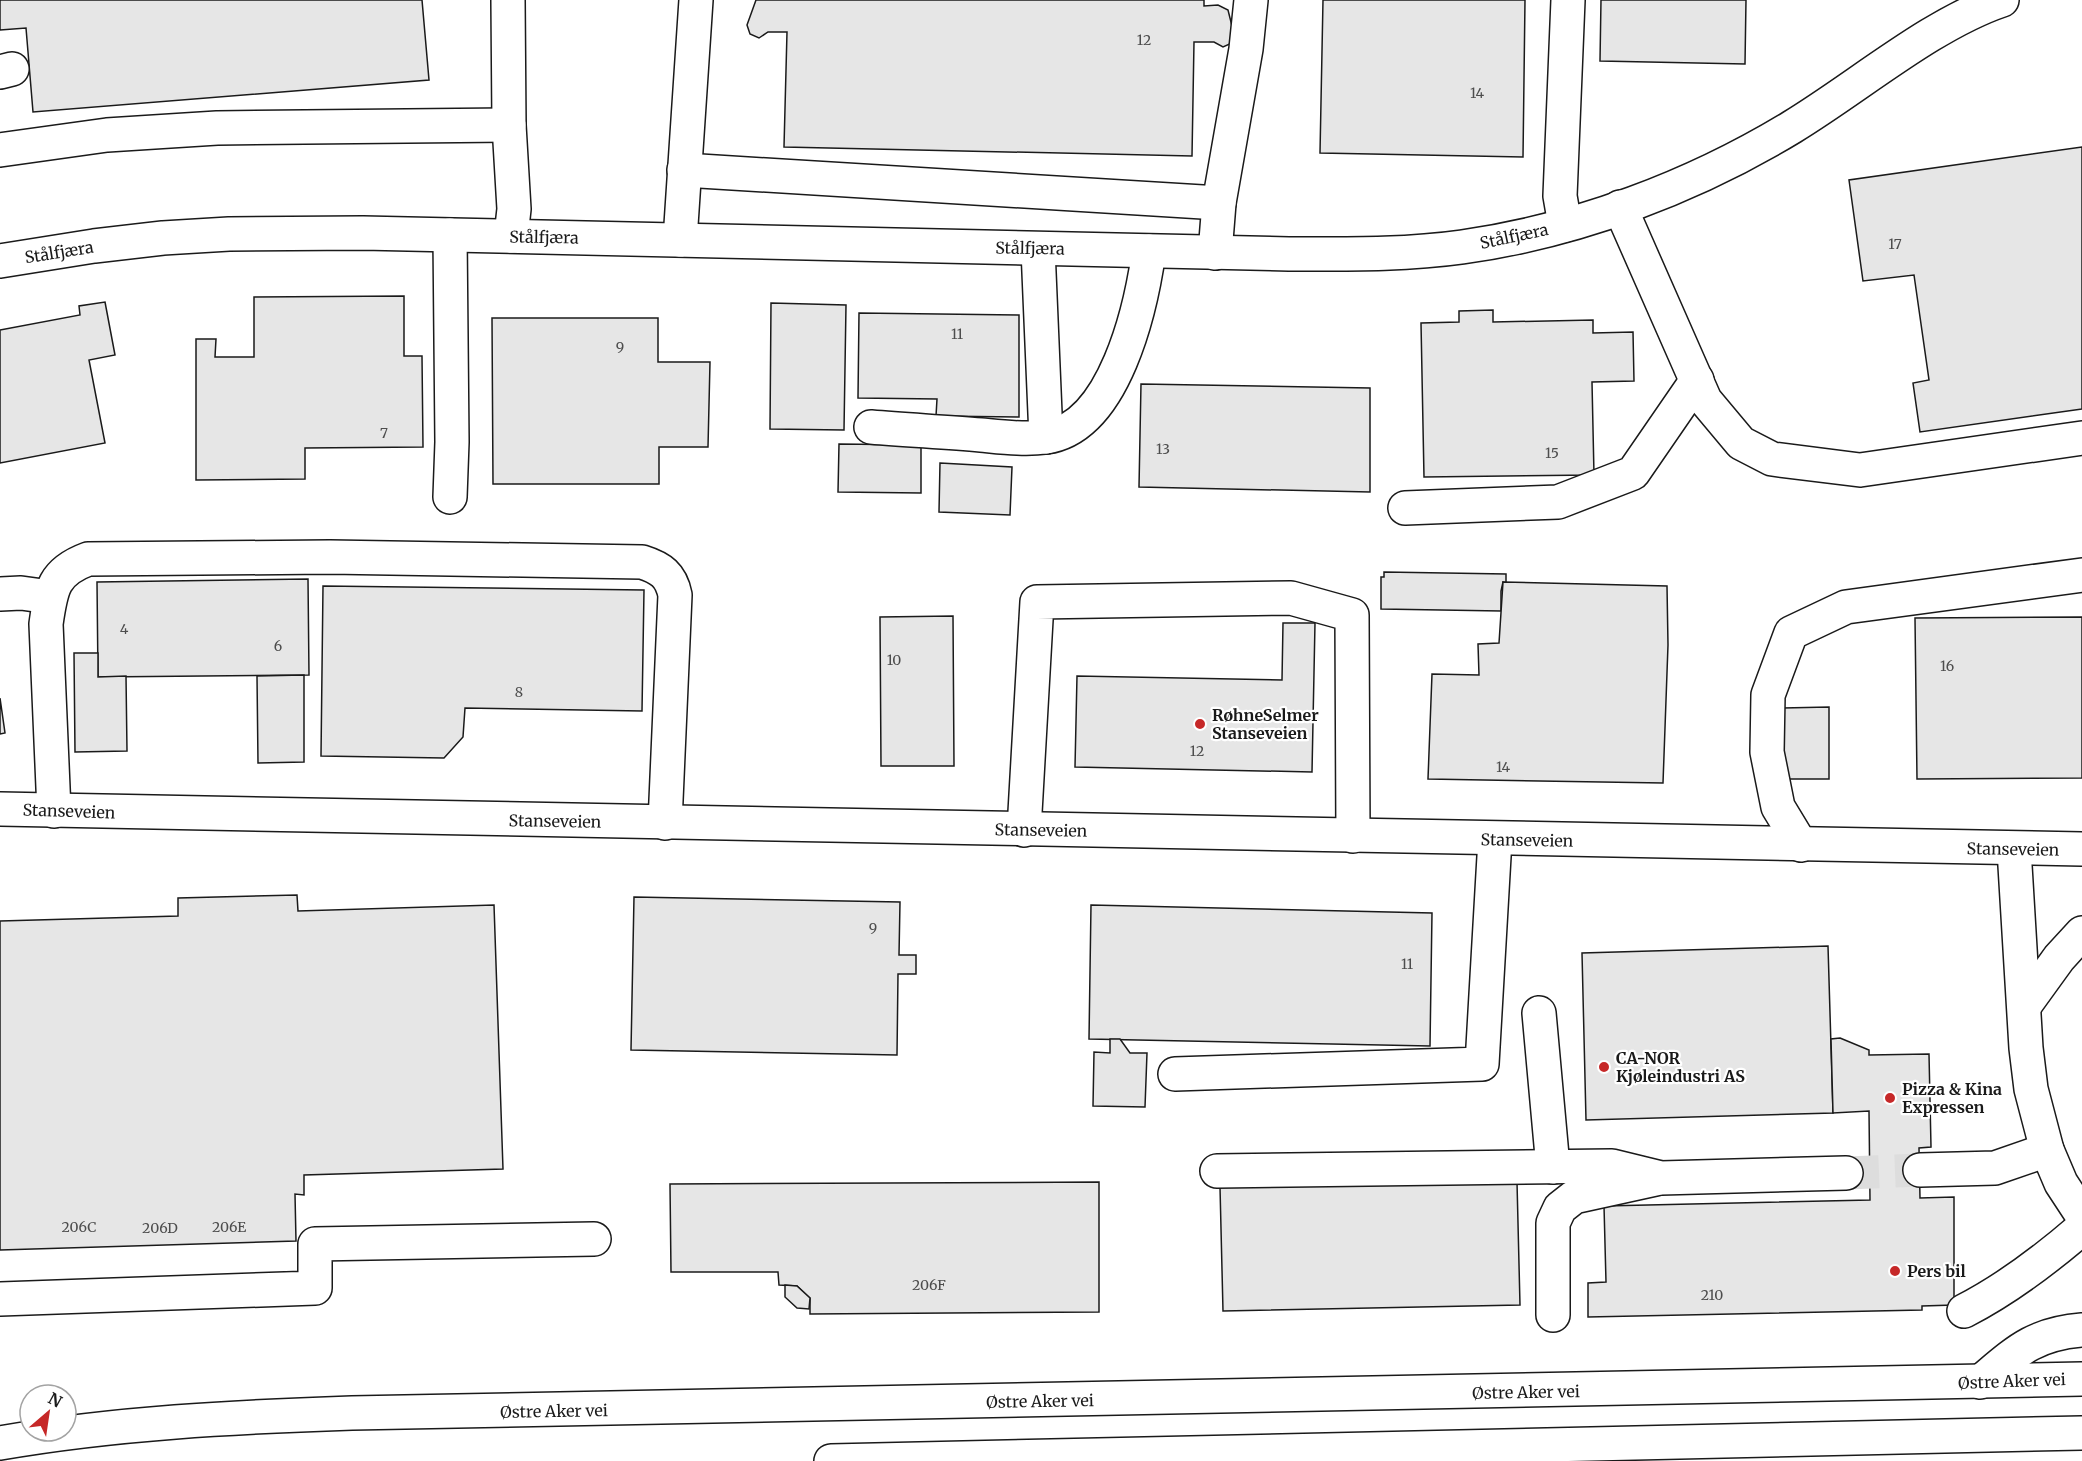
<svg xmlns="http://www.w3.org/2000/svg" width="2082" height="1461" viewBox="0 0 2082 1461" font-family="Merriweather,serif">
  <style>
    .building { fill: #e6e6e6; stroke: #1a1a1a; stroke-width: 1.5 }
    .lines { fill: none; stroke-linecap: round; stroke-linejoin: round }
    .minor-tunnel { stroke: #ddd; stroke-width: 33; stroke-dasharray: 33 16; stroke-linecap: butt }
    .minor-casing { stroke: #1a1a1a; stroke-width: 36 }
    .highway-casing { stroke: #1a1a1a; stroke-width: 36 }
    .minor { stroke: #fff; stroke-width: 33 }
    .highway { stroke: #fff; stroke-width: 33 }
    .poi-dot { fill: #c62828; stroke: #fff; stroke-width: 2 }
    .labels { text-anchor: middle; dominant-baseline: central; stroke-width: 4.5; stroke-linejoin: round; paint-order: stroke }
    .number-label { font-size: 14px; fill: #4d4d4d }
    .street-label { font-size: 16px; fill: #1a1a1a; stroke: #fff }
    .poi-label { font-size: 16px; font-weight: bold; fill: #1a1a1a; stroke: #fff; text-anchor: start }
  </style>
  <rect width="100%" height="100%" fill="#fff"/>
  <!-- building -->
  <g class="building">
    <polygon points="0,0 422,0 429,80 33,112 26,28 0,30"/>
    <polygon points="756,0 1204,0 1204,6 1218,5 1228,10 1234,34 1232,43 1223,47 1214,42 1194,42 1192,156 784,147 787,32 768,32 759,38 750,34 747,25"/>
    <polygon points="1323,0 1525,0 1523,157 1320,153"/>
    <polygon points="1601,0 1746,0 1745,64 1600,61"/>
    <polygon points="2082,147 2082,409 1920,432 1913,383 1929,380 1914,275 1863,281 1849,180"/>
    <polygon points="404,296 404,356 422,356 423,447 305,448 305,479 196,480 196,339 216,339 215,357 254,357 254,297"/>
    <polygon points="105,302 115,355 89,360 105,443 0,463 0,330 80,315 79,306"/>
    <polygon points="771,303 846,305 844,430 770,429"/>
    <polygon points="1493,310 1493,322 1593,320 1593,333 1633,332 1634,381 1592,382 1594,475 1424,477 1421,323 1459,322 1459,311"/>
    <polygon points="859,313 1019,315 1019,417 936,416 937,399 858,398"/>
    <polygon points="492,318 658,318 658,362 710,362 708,447 659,447 659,484 493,484"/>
    <polygon points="1141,384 1370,388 1370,492 1139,487"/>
    <polygon points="839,444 921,445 921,493 838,492"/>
    <polygon points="940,463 1012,467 1010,515 939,512"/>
    <polygon points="1384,572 1506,574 1506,583 1503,582 1501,591 1501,611 1381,609 1381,577 1384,577"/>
    <polygon points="308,579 309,675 98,677 97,582"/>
    <polygon points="1503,582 1667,586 1668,645 1663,783 1428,779 1432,674 1479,675 1478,644 1499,643"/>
    <polygon points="323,586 644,590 642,711 465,708 463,737 444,758 321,756"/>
    <polygon points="953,616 954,766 881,766 880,617"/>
    <polygon points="2082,617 2082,778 1917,779 1915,618"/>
    <polygon points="1283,623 1315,623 1312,772 1075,767 1077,676 1282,680"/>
    <polygon points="74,653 98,653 98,677 126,676 127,751 75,752"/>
    <polygon points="304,675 304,762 258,763 257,676"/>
    <polygon points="0,698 5,733 0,734"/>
    <polygon points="1829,707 1829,779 1784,779 1783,708"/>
    <polygon points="297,895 298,911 494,905 503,1169 304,1175 304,1195 295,1194 296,1241 0,1250 0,921 178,916 178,898"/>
    <polygon points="634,897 900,902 899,955 916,955 916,974 898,974 897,1055 631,1050"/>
    <polygon points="1091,905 1432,913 1430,1046 1089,1039"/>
    <polygon points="1828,946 1833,1113 1586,1120 1582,953"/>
    <polygon points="1840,1038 1869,1050 1869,1055 1929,1054 1931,1147 1919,1148 1920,1198 1954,1197 1954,1305 1922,1306 1922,1310 1588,1317 1588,1283 1606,1282 1604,1206 1870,1200 1869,1111 1833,1113 1831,1039"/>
    <polygon points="1110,1039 1120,1039 1130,1053 1147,1053 1145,1107 1093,1106 1094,1052 1110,1053"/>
    <polygon points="1099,1182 1099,1312 810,1314 810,1298 797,1286 779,1285 778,1272 671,1272 670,1184"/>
    <polygon points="1517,1182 1520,1305 1223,1311 1220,1187"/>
    <polygon points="785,1285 797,1286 810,1298 809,1309 797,1308 785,1297"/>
  </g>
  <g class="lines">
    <!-- minor-tunnel -->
    <polyline class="minor-tunnel" points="1846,1173 1920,1170"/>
    <defs>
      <g id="minor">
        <polyline points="508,0 509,125 514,209 511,236"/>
        <polyline points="0,72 12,69"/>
        <polyline points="0,150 107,135 217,128 509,125"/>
        <polyline points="684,170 1219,203"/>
        <polyline points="1620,207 1705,400 1741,443 1772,459 1860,470 2082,438"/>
        <polyline points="1565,225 1560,196 1568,0"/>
        <polyline points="680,240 696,0"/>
        <polyline points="1038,249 1046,437"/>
        <polyline points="1215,253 1219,203 1246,49 1251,0"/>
        <path d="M0 261 94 246 163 238 229 234 363 233 1289 254C1346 254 1405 255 1462 247 1577 231 1693 187 1792 127 1858 87 1931 24 2002 0"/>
        <path d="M871 427C908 430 945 432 981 435 1002 437 1025 440 1046 437 1115 427 1141 308 1149 251"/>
        <polyline points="450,497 452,442 450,235"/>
        <polyline points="1405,508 1558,502 1633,473 1697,380"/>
        <polyline points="0,594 21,593 50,597"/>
        <polyline points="0,809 2082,849"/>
        <path d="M54 811 46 624C51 589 53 572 88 559L330 557 642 562C661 568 671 575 675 595L665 823"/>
        <polyline points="1024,830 1037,602 1291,598 1352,615 1353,836"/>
        <polyline points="1801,845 1778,807 1767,752 1768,695 1791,633 1846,607 2082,575"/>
        <polyline points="2014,849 2026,1048 2031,1089 2047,1150 2061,1183 2082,1215"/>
        <polyline points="2025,1005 2059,958 2082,933"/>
        <polyline points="1539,1013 1553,1167"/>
        <polyline points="1175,1074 1482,1064 1495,839"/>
        <polyline points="1920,1170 1995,1168 2047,1150"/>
        <polyline points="1217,1171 1612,1166 1661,1178 1846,1173"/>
        <polyline points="0,1299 315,1288 315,1244 594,1239"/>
        <path d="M1964 1311C2007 1289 2045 1260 2082 1228"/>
        <polyline points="1553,1315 1553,1223 1560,1208 1574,1197 1656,1179"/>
      </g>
      <g id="highway">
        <path d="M1980 1382C2016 1352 2033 1334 2082 1330"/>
        <path d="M0 1443C116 1423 234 1417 352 1413L2082 1379"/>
        <polyline points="831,1461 2082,1433"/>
      </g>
    </defs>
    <!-- minor casing -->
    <use href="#minor" class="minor-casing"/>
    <!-- highway casing -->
    <use href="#highway" class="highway-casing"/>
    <!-- minor -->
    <use href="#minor" class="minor"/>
    <!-- highway -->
    <use href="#highway" class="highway"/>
  </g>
  <!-- markers -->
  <g class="poi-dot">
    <circle cx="1200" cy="724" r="6"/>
    <circle cx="1604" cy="1067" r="6"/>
    <circle cx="1890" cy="1098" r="6"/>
    <circle cx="1895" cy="1271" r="6"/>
  </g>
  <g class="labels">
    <!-- number labels -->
    <g class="number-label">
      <text x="1144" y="40">12</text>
      <text x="1477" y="93">14</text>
      <text x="1895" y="244">17</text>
      <text x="957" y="334">11</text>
      <text x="620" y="347">9</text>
      <text x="384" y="433">7</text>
      <text x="1163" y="449">13</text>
      <text x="1552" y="453">15</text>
      <text x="124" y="629">4</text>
      <text x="278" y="646">6</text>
      <text x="894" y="660">10</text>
      <text x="1947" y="666">16</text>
      <text x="519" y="692">8</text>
      <text x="1197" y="751">12</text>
      <text x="1503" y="767">14</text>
      <text x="873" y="928">9</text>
      <text x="1407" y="964">11</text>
      <text x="79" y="1227">206C</text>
      <text x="229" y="1227">206E</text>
      <text x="160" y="1228">206D</text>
      <text x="929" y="1285">206F</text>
      <text x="1712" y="1295">210</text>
    </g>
    <!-- street labels -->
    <g class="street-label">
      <text transform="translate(1514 236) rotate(-12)">Stålfjæra</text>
      <text transform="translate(544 237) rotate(1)">Stålfjæra</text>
      <text transform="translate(1030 248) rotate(1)">Stålfjæra</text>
      <text transform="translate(59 252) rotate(-9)">Stålfjæra</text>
      <text transform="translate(69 811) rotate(2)">Stanseveien</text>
      <text transform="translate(555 821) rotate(1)">Stanseveien</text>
      <text transform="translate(1041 830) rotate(1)">Stanseveien</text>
      <text transform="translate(1527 840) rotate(1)">Stanseveien</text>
      <text transform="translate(2013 849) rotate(1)">Stanseveien</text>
      <text transform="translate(2012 1381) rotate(-2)">Østre Aker vei</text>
      <text transform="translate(1526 1392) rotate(-1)">Østre Aker vei</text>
      <text transform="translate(1040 1401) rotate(-1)">Østre Aker vei</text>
      <text transform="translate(554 1411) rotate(-1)">Østre Aker vei</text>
    </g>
    <!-- poi labels -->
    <g class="poi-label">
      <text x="1212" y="715">RøhneSelmer<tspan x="1212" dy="18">Stanseveien</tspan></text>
      <text x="1616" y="1058">CA-NOR<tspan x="1616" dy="18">Kjøleindustri AS</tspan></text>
      <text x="1902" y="1089">Pizza &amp; Kina<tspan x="1902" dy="18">Expressen</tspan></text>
      <text x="1907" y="1271">Pers bil</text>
    </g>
  </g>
  <!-- north arrow -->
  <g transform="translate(48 1413) rotate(29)"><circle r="28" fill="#ffffff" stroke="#a3a3a3" stroke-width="1.5"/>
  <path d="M0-4.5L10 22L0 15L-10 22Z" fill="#c62828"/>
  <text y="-9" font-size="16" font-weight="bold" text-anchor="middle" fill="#1a1a1a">N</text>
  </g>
</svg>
